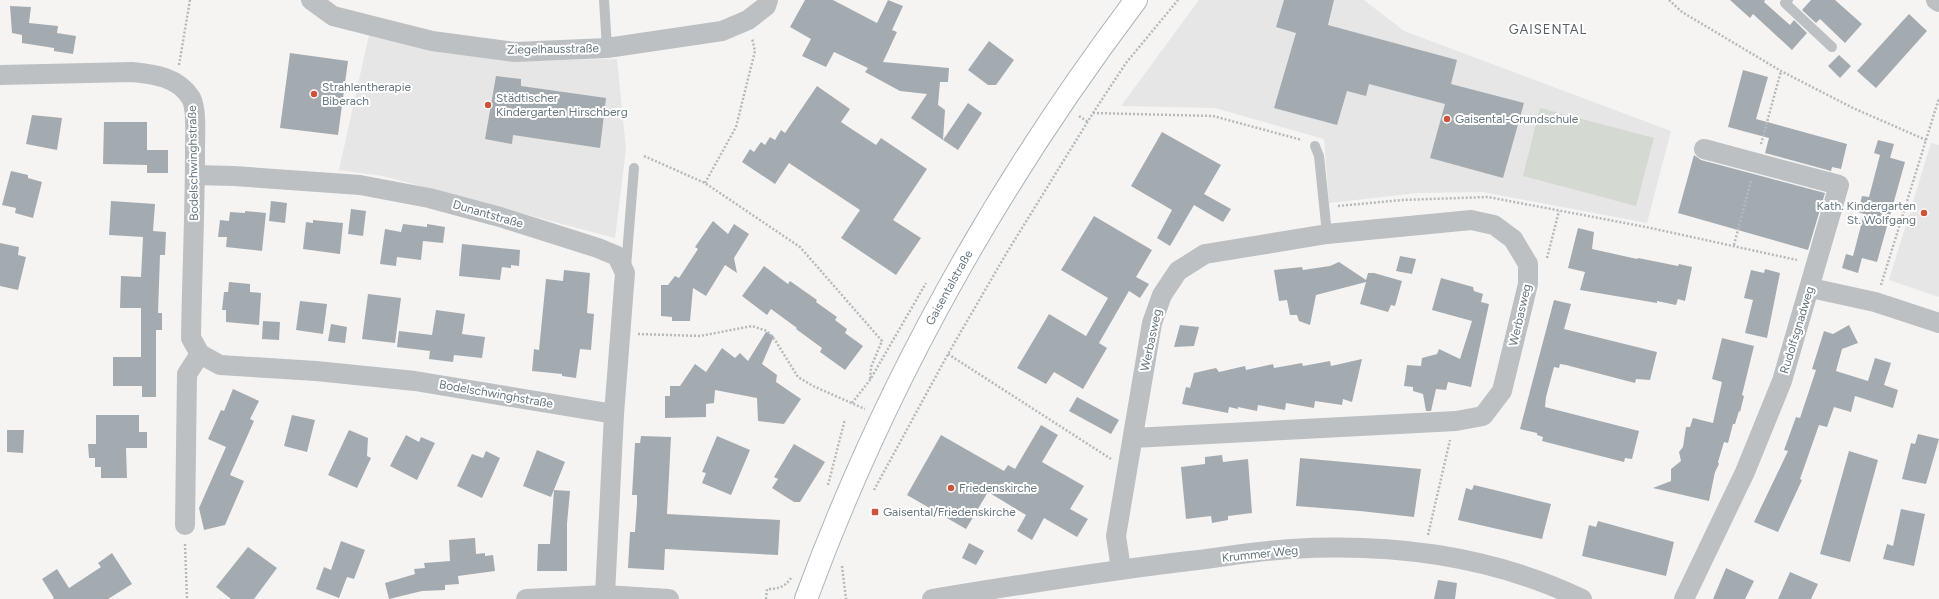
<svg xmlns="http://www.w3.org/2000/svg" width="1939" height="599" viewBox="0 0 1939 599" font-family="Figtree,sans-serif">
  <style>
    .built { fill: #e5e6e5 }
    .green { fill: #d4d9d1 }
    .building { fill: #a4abb0 }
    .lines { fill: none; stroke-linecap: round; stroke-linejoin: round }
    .secondary-casing { stroke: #afb4b7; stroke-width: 24 }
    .path { stroke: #b6b9bb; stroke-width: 2.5; stroke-dasharray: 2 2; stroke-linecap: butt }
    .service { stroke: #bcc0c3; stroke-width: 10 }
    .minor { stroke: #bcc0c3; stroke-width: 20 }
    .secondary { stroke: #fff; stroke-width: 22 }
    .poi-dot { fill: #cc543a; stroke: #fff; stroke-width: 1.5 }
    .labels { text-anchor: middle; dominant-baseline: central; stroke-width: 4; stroke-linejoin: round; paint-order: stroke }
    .street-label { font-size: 12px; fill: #67767f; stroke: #fff }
    .poi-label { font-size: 12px; fill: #67767f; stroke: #fff; text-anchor: start }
    .neighbourhood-label { font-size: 13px; letter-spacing: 1px; fill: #545e65; stroke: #fff }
  </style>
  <rect width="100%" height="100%" fill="#f5f4f2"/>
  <!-- built -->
  <g class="built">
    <polygon points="1199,0 1364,0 1404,31 1671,131 1647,223 1483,192 1417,193 1329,203 1324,139 1215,108 1121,106"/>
    <polygon points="369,35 513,61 617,59 626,149 615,238 383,176 339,170"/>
    <polygon points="1931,143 1939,145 1939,297 1889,280"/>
  </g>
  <!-- green -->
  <polygon class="green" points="1540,108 1654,138 1636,206 1523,176"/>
  <!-- building -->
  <g class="building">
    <polygon points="805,0 833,0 877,23 888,0 903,6 892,30 897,32 883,62 949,68 948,82 940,82 938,105 945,110 943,140 911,118 927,94 900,91 865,72 868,68 834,52 826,67 802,56 811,39 790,27"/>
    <polygon points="1284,0 1334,0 1328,25 1457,60 1451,84 1524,103 1503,178 1430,158 1445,104 1369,84 1366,96 1347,91 1337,125 1274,108 1296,33 1276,27"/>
    <polygon points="1730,0 1765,0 1764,2 1790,25 1794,20 1807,33 1792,50 1753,14 1750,18"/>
    <polygon points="1811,0 1835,0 1862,24 1845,43 1820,19 1816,23 1802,10"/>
    <polygon points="10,6 31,7 29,23 58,26 57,33 76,36 73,54 54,51 54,48 22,43 22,35 12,33"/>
    <polygon points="1909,14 1927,31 1876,88 1857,71"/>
    <polygon points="989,41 1014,60 996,85 988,85 968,70"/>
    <polygon points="290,53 348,61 338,135 280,128"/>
    <polygon points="1839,55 1851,66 1840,78 1828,66"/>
    <polygon points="1743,70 1768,77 1756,119 1847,144 1841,169 1832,167 1831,171 1765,153 1769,138 1728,127"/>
    <polygon points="496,76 521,79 521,86 606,98 600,148 513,135 512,144 485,139"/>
    <polygon points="817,86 850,109 841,122 876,145 881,138 927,169 893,220 921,238 896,275 841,238 860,210 789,163 775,184 742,162 750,149 754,152 761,142 765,145 770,137 775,140 781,130 785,133"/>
    <polygon points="968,103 982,113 958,150 943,140"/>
    <polygon points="32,115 62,118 57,150 26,144"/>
    <polygon points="104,122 147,122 147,150 168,150 168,173 147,173 147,165 103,164"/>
    <polygon points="1162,132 1221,165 1204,194 1231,209 1223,222 1194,205 1170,246 1157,238 1172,210 1131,186"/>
    <polygon points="1878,140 1894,144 1890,158 1884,156 1905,162 1877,262 1862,258 1858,273 1842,268 1846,254 1853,256 1864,214 1858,212 1862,196 1869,197 1880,155 1874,153"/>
    <polygon points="1694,155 1701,160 1825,193 1808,250 1678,213"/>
    <polygon points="11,171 28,175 28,178 42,182 33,218 15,213 16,208 2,205"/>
    <polygon points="111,201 155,204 153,231 166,232 165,255 160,255 158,313 162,313 162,330 156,330 156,397 142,397 142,386 113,386 113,357 141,357 141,308 120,308 121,276 141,277 143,237 109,235"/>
    <polygon points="271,201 287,203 285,223 269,221"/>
    <polygon points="351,209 366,211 363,236 348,234"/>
    <polygon points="245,211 266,213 262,251 226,247 227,237 218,237 220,220 229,221 230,212 245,213"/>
    <polygon points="1094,216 1152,250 1136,277 1149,284 1140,298 1129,291 1099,343 1107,348 1083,389 1054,372 1046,384 1017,368 1049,314 1086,336 1108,298 1061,270"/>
    <polygon points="313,220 343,223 340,254 303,249 306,222 313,223"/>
    <polygon points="713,221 728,234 734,224 749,234 734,258 737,273 725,265 706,296 693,288 690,321 672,321 672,317 661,316 661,285 668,285 675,276 679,278 698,249 695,247"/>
    <polygon points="403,224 427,227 427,224 445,227 443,243 423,241 421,260 397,257 396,266 380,264 385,229 401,232"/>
    <polygon points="1578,228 1594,232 1592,249 1637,259 1638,258 1678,266 1679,264 1692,267 1685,301 1678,299 1676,305 1657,301 1657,303 1580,290 1585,272 1568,268"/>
    <polygon points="0,243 19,247 18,255 26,257 18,290 0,286"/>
    <polygon points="462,244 520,250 519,266 511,265 511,268 502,267 500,280 459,276"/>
    <polygon points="1400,256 1416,259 1412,274 1396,271"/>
    <polygon points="1339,262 1366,280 1368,273 1374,273 1402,281 1395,306 1391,305 1388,312 1360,304 1366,282 1316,295 1310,325 1299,321 1297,315 1290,315 1287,300 1279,301 1274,270 1302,267 1303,270 1330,266"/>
    <polygon points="764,266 788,284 790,281 817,300 816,302 837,317 835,320 847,329 845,333 863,346 845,370 820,352 822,348 796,329 797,328 771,309 767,315 742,296"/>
    <polygon points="1765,269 1780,273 1767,338 1745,333 1753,300 1744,298 1751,270 1764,273"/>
    <polygon points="564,270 590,273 587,313 594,314 591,350 580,349 576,378 562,376 562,374 532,371 534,349 539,350 546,279 563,281"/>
    <polygon points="1441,278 1473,287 1474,291 1483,294 1481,302 1489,304 1471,387 1448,382 1446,390 1436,389 1431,411 1426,411 1423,394 1413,391 1413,387 1404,386 1407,365 1421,366 1422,358 1437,354 1439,349 1460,359 1472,321 1432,310"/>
    <polygon points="229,282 250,284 250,292 261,293 259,325 226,322 226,310 222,310 224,292 228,292"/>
    <polygon points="368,294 401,298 395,343 362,339"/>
    <polygon points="1554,300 1571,304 1564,329 1657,352 1650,380 1636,379 1635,383 1566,365 1560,364 1559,368 1554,367 1546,397 1545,407 1639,431 1632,459 1625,458 1624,462 1542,441 1543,437 1537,435 1537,433 1520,429"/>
    <polygon points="300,301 327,304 323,334 296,330"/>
    <polygon points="436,310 465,314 462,334 485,337 482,358 454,355 453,362 429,359 430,351 397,347 399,331 432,335"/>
    <polygon points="263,321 280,322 279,340 262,339"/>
    <polygon points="331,324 347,327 345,343 328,341"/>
    <polygon points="1180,325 1199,327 1194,346 1174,347"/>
    <polygon points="1849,325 1858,343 1842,349 1836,371 1868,381 1875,358 1891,363 1884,385 1898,390 1893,408 1855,396 1851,412 1834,407 1827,427 1819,425 1800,479 1802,480 1778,532 1754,522 1788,451 1784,450 1796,417 1800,418 1816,370 1812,369 1824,331 1833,334"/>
    <polygon points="766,332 774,336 762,364 777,375 776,382 801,399 784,424 758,421 757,398 715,390 714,403 706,404 706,417 665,418 665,396 670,396 670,386 680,386 695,364 706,372 722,348 735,358 740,353 748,361"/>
    <polygon points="1722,338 1754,346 1742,395 1744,396 1740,412 1739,411 1735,424 1733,424 1728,443 1724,442 1718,462 1719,464 1715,472 1709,501 1653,488 1671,481 1671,469 1681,461 1679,452 1683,447 1686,427 1690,427 1693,418 1713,423 1722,382 1712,379"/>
    <polygon points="1362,359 1352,402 1343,399 1342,405 1315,401 1314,408 1286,403 1285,410 1258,405 1257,411 1238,407 1238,409 1229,407 1228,413 1182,404 1186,387 1190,388 1194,373 1216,368 1219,372 1245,366 1246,370 1273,364 1274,368 1302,363 1303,366 1330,361 1331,366"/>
    <polygon points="233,389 259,401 250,419 254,421 230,475 244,481 225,525 204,530 199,508 226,447 208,439 221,410 224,411"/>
    <polygon points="1077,397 1119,420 1111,434 1069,411"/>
    <polygon points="96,415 139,415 139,432 147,432 147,448 126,448 127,478 101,478 101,467 95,467 95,458 89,458 88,444 96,444"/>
    <polygon points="292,415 315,420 307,452 284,446"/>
    <polygon points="1041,425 1058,435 1042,462 1084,486 1070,509 1088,519 1077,537 1044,518 1032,540 1017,531 1026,515 988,492 966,529 907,495 941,435 1004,471 1008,465 1015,469"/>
    <polygon points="7,430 24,430 23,453 7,452"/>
    <polygon points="349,430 368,438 367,456 371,458 357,488 328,475"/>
    <polygon points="1918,434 1939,439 1926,484 1902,479 1911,443 1915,444"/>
    <polygon points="406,435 419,442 421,437 435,443 417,480 390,466"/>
    <polygon points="641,436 671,437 667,514 780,520 778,555 665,549 664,570 628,568 630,532 635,532 637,503 637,495 632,495 635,443 640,443"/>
    <polygon points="717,436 750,450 731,495 702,483 706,473 702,472"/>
    <polygon points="794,444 825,462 800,502 794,502 772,488 778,479 774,477"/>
    <polygon points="537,450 565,462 551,497 523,486"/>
    <polygon points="486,451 500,458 482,498 457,486 472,454 483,458"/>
    <polygon points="1849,451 1878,460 1850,562 1820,554"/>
    <polygon points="1222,455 1223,462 1248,459 1252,513 1228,516 1228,520 1212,523 1211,516 1186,519 1181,467 1205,464 1205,457"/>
    <polygon points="1300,458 1421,469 1414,517 1360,511 1296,506"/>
    <polygon points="1474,485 1551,504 1542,539 1458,520 1466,488 1472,490"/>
    <polygon points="554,490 570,491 567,524 567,571 537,571 538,544 550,544"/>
    <polygon points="1901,509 1925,514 1914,566 1883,559 1887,544 1893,546"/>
    <polygon points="1598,521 1674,542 1666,576 1582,556 1589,525 1596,527"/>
    <polygon points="475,538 476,554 485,553 485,556 493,555 495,571 458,576 459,584 445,585 445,590 422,591 389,599 385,583 415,574 414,569 425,568 424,563 450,561 449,540"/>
    <polygon points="341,541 365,550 354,579 347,577 339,598 316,589 324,567 331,570"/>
    <polygon points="969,543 984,551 976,565 962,558"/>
    <polygon points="248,547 277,568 254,599 231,599 216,587"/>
    <polygon points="112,553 132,584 108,599 52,599 54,598 42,579 57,569 69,588 101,567 98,563"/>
    <polygon points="1726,568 1754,581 1745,599 1713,599"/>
    <polygon points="1790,572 1818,584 1811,599 1778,599"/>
    <polygon points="1438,580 1457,583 1455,599 1434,599"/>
  </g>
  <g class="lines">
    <defs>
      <g id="secondary">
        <path id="s1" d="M806 599C885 384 998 183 1136 0"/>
      </g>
    </defs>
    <!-- secondary casing -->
    <use href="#secondary" class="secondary-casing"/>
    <!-- path -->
    <g class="path">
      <polyline points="1669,0 1682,12 1781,71 1853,108 1926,140"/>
      <polyline points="179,65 190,0"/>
      <polyline points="1093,113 1213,116 1302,140"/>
      <polyline points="1079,116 1088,122"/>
      <polyline points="1761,144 1781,71"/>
      <polyline points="644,156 705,183 800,247 882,341 871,367 870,380"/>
      <polyline points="705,183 736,127 755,51 752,38"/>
      <polyline points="1338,206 1402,200 1488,197 1646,227 1797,260"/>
      <polyline points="1734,245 1751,180"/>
      <polyline points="1547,258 1559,211"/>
      <polyline points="1881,285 1939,98"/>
      <polyline points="638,334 700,336 752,326 767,331 775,340 798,377 813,386 865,409"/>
      <polyline points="948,354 1111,459"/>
      <polyline points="852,403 870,380 926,283"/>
      <polyline points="828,485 845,419"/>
      <polyline points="874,490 948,354 1006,254 1093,113 1126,63 1178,0"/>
      <polyline points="1428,535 1450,440"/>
      <polyline points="185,544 187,599"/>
      <polyline points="842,566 846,599"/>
      <path d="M766 599 767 589C778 589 785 587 791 578"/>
    </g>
    <!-- service -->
    <g class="service">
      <polyline points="604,0 607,48"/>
      <polyline points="1788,0 1785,3 1832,47"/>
      <polyline points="1315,146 1319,156 1327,234"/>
      <polyline points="626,267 634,168"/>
    </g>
    <!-- minor -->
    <g class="minor">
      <polyline points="311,0 333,16 432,41 515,52 607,48 722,31 748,20 766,6 768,0"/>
      <polyline points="1936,0 1939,2"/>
      <path d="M0 75 132 72C154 74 178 77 191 98 197 109 195 136 195 149 195 212 192 275 191 338L200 354 220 365 316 371 415 381 614 414 605 595"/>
      <polyline points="195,175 234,176 360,185 429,198 500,217 598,248 617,256 625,273 614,414"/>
      <polyline points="1811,288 1875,302 1939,323"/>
      <polyline points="185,525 187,374 200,354"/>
      <polyline points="1121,569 1116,536 1152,323 1162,295 1178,271 1205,254 1327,234 1471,220 1494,225 1513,239 1528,264 1528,284 1502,391 1483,416 1456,421 1133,438"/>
      <polyline points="526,599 605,595 669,599"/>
      <path d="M932 599C1018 585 1103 571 1189 561 1223 557 1257 551 1291 549 1390 543 1492 556 1582 599"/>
      <polyline points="1684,599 1745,472 1782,381 1839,185 1704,149"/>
    </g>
    <!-- secondary -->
    <use href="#secondary" class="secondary"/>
  </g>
  <!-- markers -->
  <g class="poi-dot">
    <circle cx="314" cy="94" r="4"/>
    <circle cx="488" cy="105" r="4"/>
    <circle cx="1447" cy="119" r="4"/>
    <circle cx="1924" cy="213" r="4"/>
    <circle cx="951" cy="488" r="4"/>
    <rect x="871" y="508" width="8" height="8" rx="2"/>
  </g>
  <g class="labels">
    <!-- street labels -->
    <g class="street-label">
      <text transform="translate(553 49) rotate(-1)">Ziegelhausstraße</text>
      <text transform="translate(193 163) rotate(-91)">Bodelschwinghstraße</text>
      <text transform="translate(488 214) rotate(16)">Dunantstraße</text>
      <text stroke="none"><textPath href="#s1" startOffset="343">Gaisentalstraße</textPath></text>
      <text transform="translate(1520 315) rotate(-77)">Werbasweg</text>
      <text transform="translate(1797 330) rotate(-73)">Rudolfsgnadweg</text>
      <text transform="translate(1151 340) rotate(-78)">Werbasweg</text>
      <text transform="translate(496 394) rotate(10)">Bodelschwinghstraße</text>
      <text transform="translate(1260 554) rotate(-6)">Krummer Weg</text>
    </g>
    <!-- poi labels -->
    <g class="poi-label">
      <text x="322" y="87">Strahlentherapie<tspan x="322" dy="14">Biberach</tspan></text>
      <text x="496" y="98">Städtischer<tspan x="496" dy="14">Kindergarten Hirschberg</tspan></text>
      <text x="1455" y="119">Gaisental-Grundschule</text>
      <text x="1916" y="206" text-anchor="end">Kath. Kindergarten<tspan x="1916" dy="14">St. Wolfgang</tspan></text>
      <text x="959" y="488">Friedenskirche</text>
      <text x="883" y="512">Gaisental/Friedenskirche</text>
    </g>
    <!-- neighbourhood labels -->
    <g class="neighbourhood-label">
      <text x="1548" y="29">GAISENTAL</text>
    </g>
  </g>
</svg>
